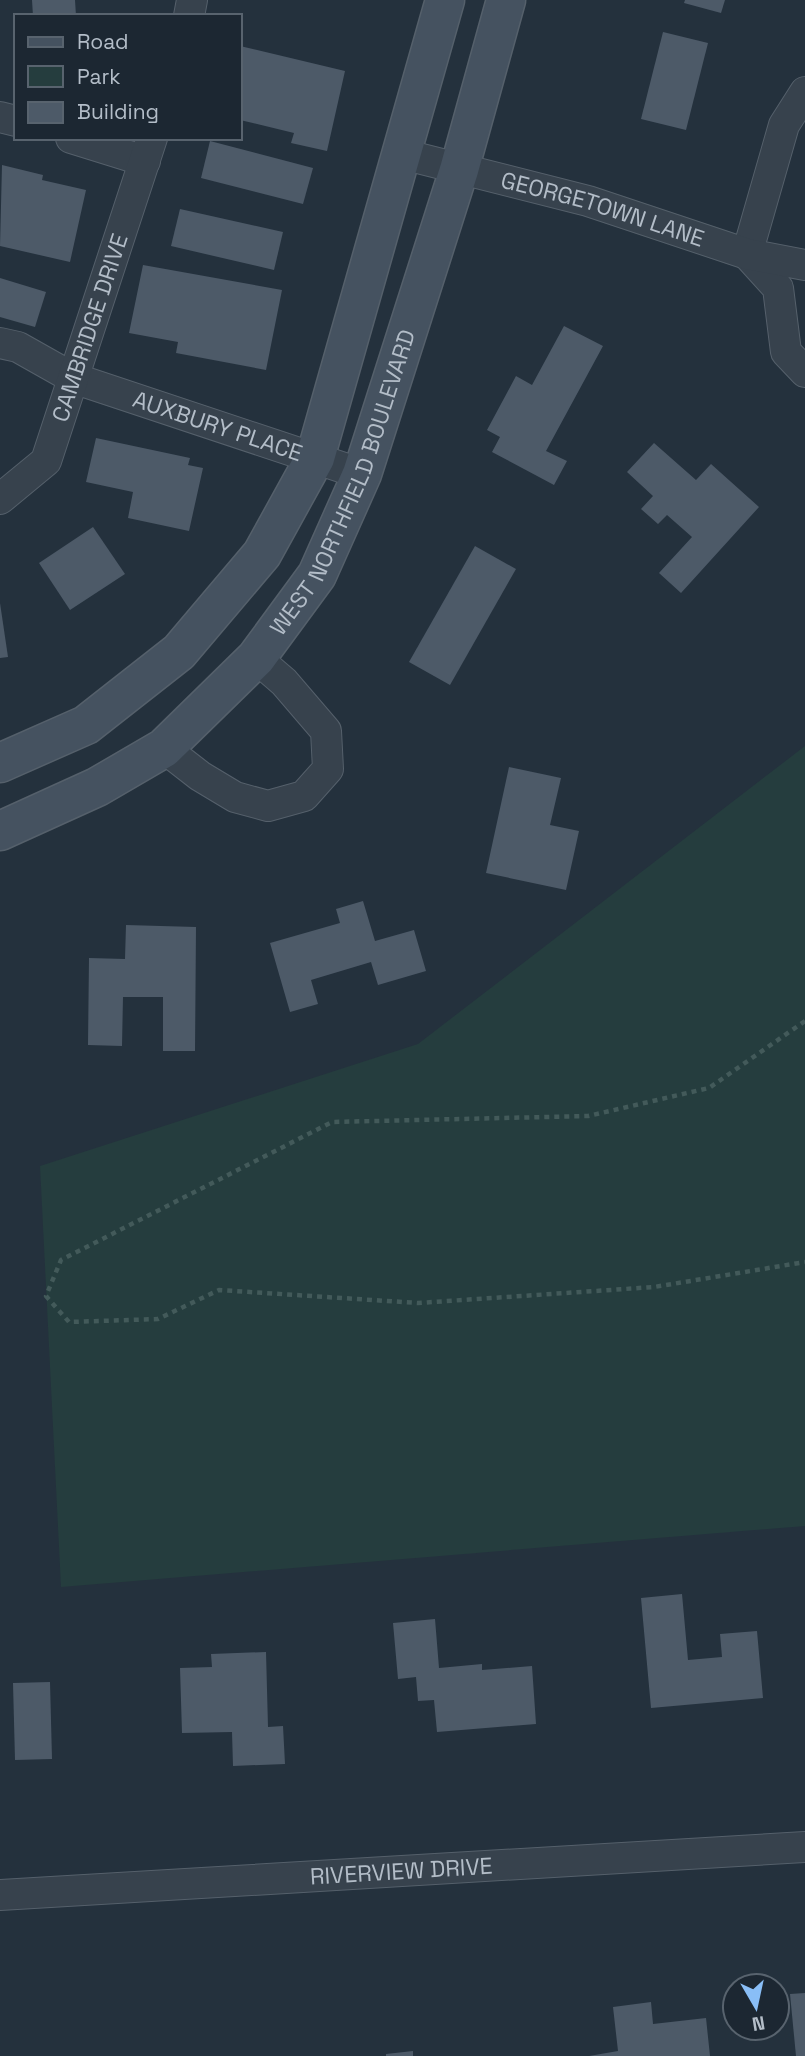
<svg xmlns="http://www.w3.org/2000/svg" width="805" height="2056" viewBox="0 0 805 2056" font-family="'Space Grotesk',sans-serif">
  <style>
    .green { fill: #253d3e }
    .building { fill: #4d5a68 }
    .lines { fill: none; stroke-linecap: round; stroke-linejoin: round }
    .minor-casing { stroke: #55606b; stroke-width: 32 }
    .secondary-casing { stroke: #55606b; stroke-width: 41 }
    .path { stroke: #435a5a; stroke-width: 4.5; stroke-dasharray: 5 5; stroke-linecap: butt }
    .minor { stroke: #37424d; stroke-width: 30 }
    .secondary { stroke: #455260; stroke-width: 38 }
    .labels { text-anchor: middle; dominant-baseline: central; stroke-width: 7; stroke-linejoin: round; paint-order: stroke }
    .street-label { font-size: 23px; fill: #b3bdc8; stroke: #1c2732 }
  </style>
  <rect width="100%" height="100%" fill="#24313d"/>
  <!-- green -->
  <polygon class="green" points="805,746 805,1526 61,1587 40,1166 418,1044"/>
  <!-- building -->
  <g class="building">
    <polygon points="32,0 75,0 76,16 33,16"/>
    <polygon points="685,0 725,0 721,13 684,3"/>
    <polygon points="663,32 708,43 686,130 641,119"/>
    <polygon points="240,46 345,71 327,151 291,143 294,133 240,120"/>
    <polygon points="210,141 313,168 303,204 201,178"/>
    <polygon points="2,165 43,175 42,180 86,190 70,262 0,246"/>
    <polygon points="180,209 283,232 274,270 171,246"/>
    <polygon points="143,265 282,290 266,370 176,353 178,342 129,333"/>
    <polygon points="0,278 46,292 35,327 0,317"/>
    <polygon points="564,326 603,346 546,451 567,461 554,485 492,452 500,437 487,430 516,376 532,385"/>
    <polygon points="96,438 190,458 188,465 203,468 189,531 128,518 133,492 86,482"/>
    <polygon points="654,443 696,480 711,464 759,507 681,593 659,573 692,537 667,515 658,524 641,509 653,496 627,472"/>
    <polygon points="93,527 125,574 70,610 39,563"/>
    <polygon points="475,546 516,569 450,685 409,662"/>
    <polygon points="0,603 8,657 0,658"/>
    <polygon points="509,767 561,778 550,825 579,831 566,890 486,873"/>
    <polygon points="363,901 375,941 414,930 426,971 378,985 371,962 311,980 318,1004 290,1012 270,943 340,923 336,909"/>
    <polygon points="126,925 196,927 195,1051 163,1051 163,997 123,997 122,1046 88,1045 89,958 125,959"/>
    <polygon points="682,1594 688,1660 722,1657 720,1634 757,1631 763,1698 651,1708 641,1598"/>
    <polygon points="435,1619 439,1668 482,1664 482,1670 532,1666 536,1724 437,1732 434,1700 418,1701 416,1677 398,1679 393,1623"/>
    <polygon points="266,1652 268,1727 283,1726 285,1764 233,1766 232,1732 182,1733 180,1668 212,1667 211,1654"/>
    <polygon points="50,1682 52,1759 15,1760 13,1683"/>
    <polygon points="805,1993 805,2056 796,2056 790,1994"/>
    <polygon points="651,2002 653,2024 706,2018 710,2056 589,2056 618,2051 613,2007"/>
    <polygon points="413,2051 413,2056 386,2056 386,2054"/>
  </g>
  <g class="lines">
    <defs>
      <g id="minor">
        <polyline points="189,16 192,0"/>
        <polyline points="805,92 784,125 747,254 778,288 786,352 805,372"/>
        <polyline points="0,117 16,121"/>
        <polyline points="71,138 145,161"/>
        <path id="s1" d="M402 154 588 201 747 254 805 265"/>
        <path id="s2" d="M0 343 18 347 73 378 362 474"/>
        <path id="s3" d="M0 499 46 461 152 138"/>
        <polyline points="164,748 200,776 235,797 268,806 304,796 328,769 326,731 284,682 256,658"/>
        <path id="s4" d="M0 1895 805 1847"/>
      </g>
      <g id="secondary">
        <polyline points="0,763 86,725 179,652 262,554 315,458 445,0"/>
        <path id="s5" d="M0 831 97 787 164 748 256 658 317 575 362 474 459 170 506 0"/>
      </g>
    </defs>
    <!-- minor casing -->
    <use href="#minor" class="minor-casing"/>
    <!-- secondary casing -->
    <use href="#secondary" class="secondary-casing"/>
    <!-- path -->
    <polyline class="path" points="805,1021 709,1088 588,1116 332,1122 61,1260 46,1296 69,1322 158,1319 219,1290 418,1303 654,1287 805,1262"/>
    <!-- minor -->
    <use href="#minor" class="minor"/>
    <!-- secondary -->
    <use href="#secondary" class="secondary"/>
  </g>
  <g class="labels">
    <!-- street labels -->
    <g class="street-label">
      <text stroke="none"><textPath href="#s1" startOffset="208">GEORGETOWN LANE</textPath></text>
      <text stroke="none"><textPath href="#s3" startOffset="200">CAMBRIDGE DRIVE</textPath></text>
      <text stroke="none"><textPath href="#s2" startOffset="234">AUXBURY PLACE</textPath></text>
      <text stroke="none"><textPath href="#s5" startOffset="511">WEST NORTHFIELD BOULEVARD</textPath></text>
      <text stroke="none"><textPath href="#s4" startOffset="402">RIVERVIEW DRIVE</textPath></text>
    </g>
  </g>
  <!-- legend -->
  <rect x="14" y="14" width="228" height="126" fill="#1c2732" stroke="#58636e" stroke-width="2"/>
  <rect x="28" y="37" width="35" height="10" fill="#455260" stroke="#58636e" stroke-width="2"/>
  <text x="77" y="49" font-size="21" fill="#b3bdc8">Road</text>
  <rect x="28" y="66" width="35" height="21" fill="#253d3e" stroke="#58636e" stroke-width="2"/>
  <text x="77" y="84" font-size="21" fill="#b3bdc8">Park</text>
  <rect x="28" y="102" width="35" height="21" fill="#4d5a68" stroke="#58636e" stroke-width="2"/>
  <text x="77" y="119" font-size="21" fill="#b3bdc8">Building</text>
  <!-- north arrow -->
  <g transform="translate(756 2007) rotate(171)"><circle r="33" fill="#1c2732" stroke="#58636e" stroke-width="2"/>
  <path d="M0-5L12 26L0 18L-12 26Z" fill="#89bef7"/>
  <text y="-10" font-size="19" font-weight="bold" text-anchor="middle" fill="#b3bdc8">N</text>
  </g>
</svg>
